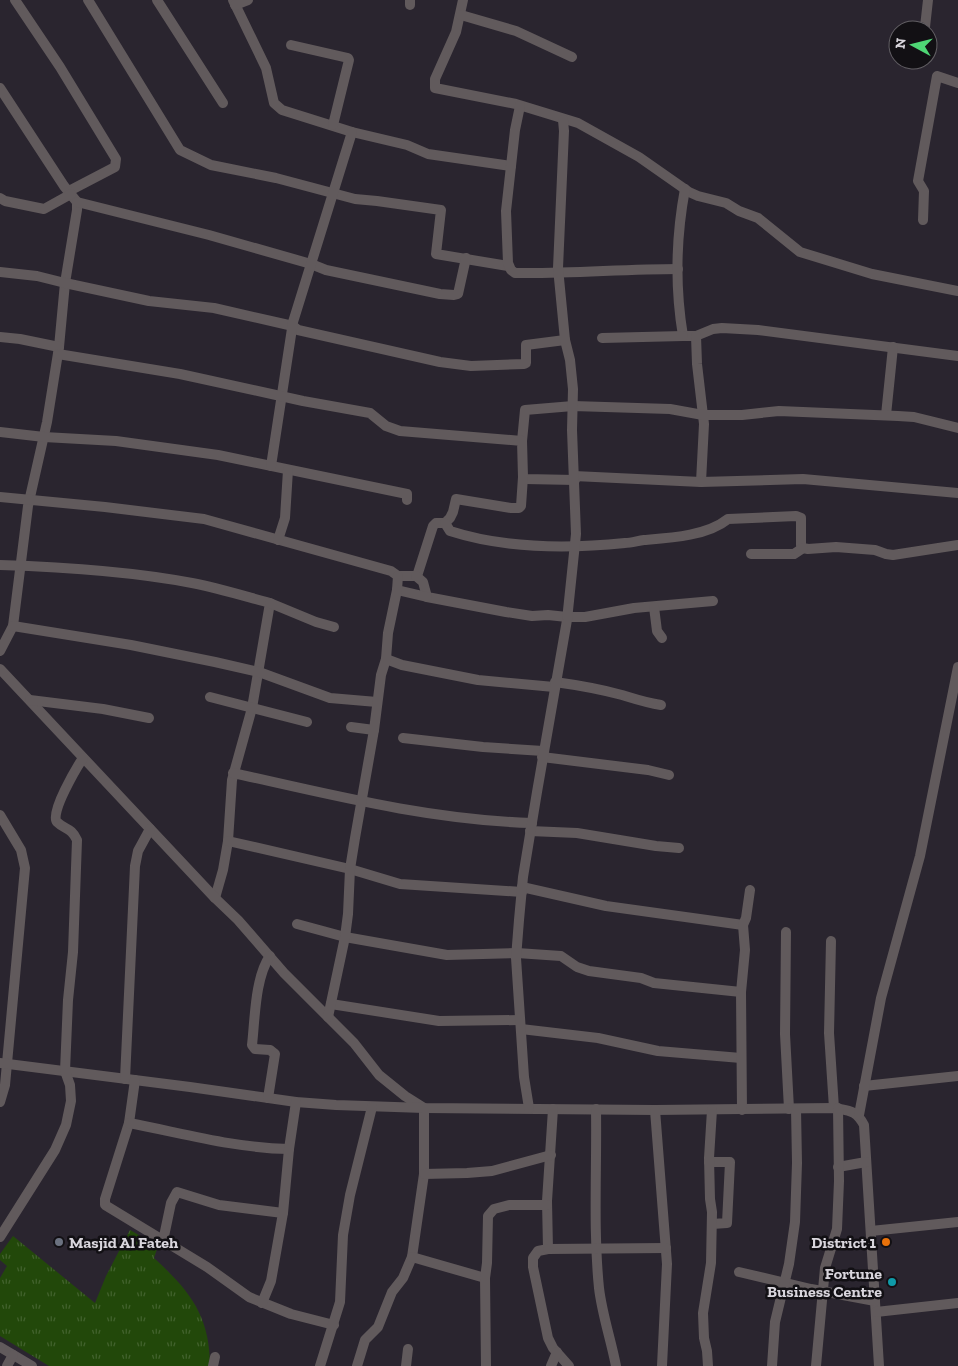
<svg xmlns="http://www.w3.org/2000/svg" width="958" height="1366" viewBox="0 0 958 1366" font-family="'Zilla Slab',serif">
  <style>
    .grass { fill: url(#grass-tufts) }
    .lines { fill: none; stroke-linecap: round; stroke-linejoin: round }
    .minor { stroke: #615a5c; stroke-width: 10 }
    .worship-dot { fill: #6b7280; stroke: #121014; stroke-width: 2 }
    .food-dot { fill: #e8710a; stroke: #121014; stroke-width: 2 }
    .culture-dot { fill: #0f9aa8; stroke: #121014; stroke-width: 2 }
    .labels { text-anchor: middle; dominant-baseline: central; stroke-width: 5; stroke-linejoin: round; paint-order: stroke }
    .poi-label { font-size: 16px; font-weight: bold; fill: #d9d6dd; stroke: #121014; text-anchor: end }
  </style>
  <defs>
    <pattern id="grass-tufts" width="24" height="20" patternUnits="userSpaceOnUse" patternTransform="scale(1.25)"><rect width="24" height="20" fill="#22480a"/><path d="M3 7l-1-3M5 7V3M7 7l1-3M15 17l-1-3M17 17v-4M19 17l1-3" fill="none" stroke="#42622d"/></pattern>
  </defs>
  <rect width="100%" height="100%" fill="#2a252f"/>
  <!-- grass -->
  <path class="grass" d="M130 1230 158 1246 154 1258C190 1291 210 1316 210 1366H49L0 1336V1278L7 1266 0 1260V1254L13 1236 95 1303 106 1276Z"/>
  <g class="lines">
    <!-- minor -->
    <g class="minor">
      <polyline points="15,0 60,67 116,159 115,167 69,191"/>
      <polyline points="88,0 180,150 211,165 276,178 355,199 377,201 441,210 436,254 508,266"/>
      <polyline points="157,0 223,103"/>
      <polyline points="233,0 266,68 274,103 282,110 352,132 407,145 428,154 511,166"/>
      <polyline points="410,0 410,5"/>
      <polyline points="463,0 456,32 435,79 435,88 516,104 578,123 639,157 689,192 698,196 726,203 739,211 758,218 800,252 872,274 958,291"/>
      <polyline points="235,5 248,0"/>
      <polyline points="461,15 516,31 572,57"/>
      <polyline points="925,27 928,0"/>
      <polyline points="291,45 348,58 349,60 333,125"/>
      <polyline points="0,88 64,186 77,202 77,210 65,283 59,347 47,422 28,506 13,626 0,651"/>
      <path d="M520 106 515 130 506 211 508 263 511 270 515 273C569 274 623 269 678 269"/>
      <path d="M685 189C676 237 675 288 683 336H696L713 329 722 328 758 330 958 356"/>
      <polyline points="0,198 5,201 44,209 71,194"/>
      <polyline points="77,202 209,235 311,264 326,270 440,294 454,295 458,294 466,258"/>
      <polyline points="923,220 924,191 918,181 937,76 958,83"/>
      <polyline points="0,272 37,276 65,283 149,301 214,308 293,326 298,330 440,362 471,366 524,364 526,363 526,345 565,340"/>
      <polyline points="696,336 697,364 704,424 701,482"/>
      <polyline points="0,337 20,339 59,347"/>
      <polyline points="602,338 683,336"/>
      <polyline points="886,415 893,347"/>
      <polyline points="0,432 44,437 116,441 218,455 407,494 407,500"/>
      <polyline points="522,441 525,410 573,406 670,409 703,415 742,415 779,411 898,416 914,417 958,428"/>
      <polyline points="271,466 293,322 352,132"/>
      <polyline points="574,476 701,482 803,479 958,493"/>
      <polyline points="523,477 525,479 575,480"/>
      <polyline points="0,497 105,507 204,519 391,571 398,576 416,576 418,573 433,526 436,523 445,523 450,518 453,512 456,499 511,508 519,508 521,506 523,477 522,441 400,431 386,426 370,413 303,401 180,374 58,354"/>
      <path d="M445 523 450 531C506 549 567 549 625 543 631 543 637 541 644 540 670 538 707 536 728 519L796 516 801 518V545L803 548 808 549 836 547 875 550 886 554 893 555 958 545"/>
      <polyline points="278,540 285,518 288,470"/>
      <polyline points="751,554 794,554 803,548"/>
      <path d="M0 565C64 567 129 571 192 583 218 588 244 596 270 603L252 708 232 780 228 841 223 870 215 898"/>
      <polyline points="416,576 423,582 427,597 506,612 532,616 548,615 567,617 585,617 634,608 713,601"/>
      <polyline points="397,590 427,597"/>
      <polyline points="270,603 316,622 334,627"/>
      <polyline points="654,607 657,631 662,638"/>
      <polyline points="13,626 131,645 215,662 259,672 330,698 377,702"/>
      <polyline points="386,659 402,665 478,680 554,687"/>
      <polyline points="0,669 215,898 238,920 284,973 354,1043 379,1075 405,1096 424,1108 424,1174 412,1257 403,1278 392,1292 378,1327 365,1340 357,1366"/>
      <path d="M555 682C577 685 600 689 622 695 635 699 647 703 661 705"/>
      <polyline points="210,697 307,722"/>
      <polyline points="30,700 103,709 149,718"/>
      <polyline points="351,727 374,730"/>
      <polyline points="403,738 483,747 543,751"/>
      <polyline points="542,757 648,770 669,775"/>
      <path d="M233 773C332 795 430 820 532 823"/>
      <polyline points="0,815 21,850 25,868 5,1085 0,1102"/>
      <polyline points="530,831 577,833 656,846 679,848"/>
      <polyline points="228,841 350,869 400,884 522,892"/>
      <polyline points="522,887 606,906 743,925"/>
      <polyline points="297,924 345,937 447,955 517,953 561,956 577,967 589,971 641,978 654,983 741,992"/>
      <polyline points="786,932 785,1034 789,1109"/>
      <polyline points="831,941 829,1033 834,1108"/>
      <polyline points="331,1004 439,1021 520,1020"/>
      <polyline points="328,1017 345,937 348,914 350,869 355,838 374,730 381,675 386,659 388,633 397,590 398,576"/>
      <polyline points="521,1029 598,1038 658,1051 741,1058"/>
      <path d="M0 1063 190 1087 296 1102 336 1105 424 1108 655 1110 834 1108C850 1111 856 1110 864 1125L879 1366"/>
      <polyline points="125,1079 135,866 138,851 150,829"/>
      <polyline points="135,1080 129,1123 105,1199 105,1205 207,1267 249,1297 291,1314 334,1325"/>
      <polyline points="864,1086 958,1076"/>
      <path d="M268 1098 275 1054 270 1050 255 1049 252 1045C255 1019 255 977 270 956"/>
      <polyline points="529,1108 524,1077 516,958 519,920 523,877 537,792 567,620 576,534 572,430 573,389 570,360 565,340 558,268 564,131 563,120"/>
      <polyline points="553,1109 547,1201 548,1249 538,1251 533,1258 533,1267 548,1338 553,1348 569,1366"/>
      <path d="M596 1109C597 1169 593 1228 599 1288 602 1314 611 1340 616 1366"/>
      <polyline points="655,1110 667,1264 662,1366"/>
      <polyline points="742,1110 741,992 745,950 743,925 746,918 750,890"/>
      <polyline points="859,1115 881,998 920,856 958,667"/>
      <path d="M129 1123C182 1133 234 1148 289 1149"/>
      <polyline points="709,1162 730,1162 727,1223 712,1224"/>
      <polyline points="838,1167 866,1162"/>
      <polyline points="424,1174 467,1173 492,1171 551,1155"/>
      <polyline points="871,1231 958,1222"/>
      <path d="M0 1237 55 1150 66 1125 71 1101 70 1085 65 1071 68 1000 73 952 77 840C71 827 65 830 57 822 49 814 77 767 83 758"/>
      <polyline points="163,1241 171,1203 177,1192 219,1205 283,1213"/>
      <polyline points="548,1249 666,1248"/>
      <polyline points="412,1257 485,1278"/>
      <polyline points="739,1272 811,1289 875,1301"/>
      <polyline points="262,1303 271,1281 283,1213 289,1149 296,1102"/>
      <polyline points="876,1312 958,1303"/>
      <polyline points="0,1347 32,1366"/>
      <polyline points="7,1366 13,1355"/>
      <polyline points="213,1366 215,1357"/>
      <polyline points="320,1366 340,1302 343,1235 350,1195 372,1107"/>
      <polyline points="406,1366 408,1349"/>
      <polyline points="486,1366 485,1278 487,1263 488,1216 494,1209 509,1205 547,1205"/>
      <polyline points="551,1366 557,1352"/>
      <polyline points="708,1366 707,1351 704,1338 703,1313 711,1263 712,1212 710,1199 709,1158 712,1110"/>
      <polyline points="772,1366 775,1322 789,1264 795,1222 797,1163 796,1109"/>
      <polyline points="816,1366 825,1268 837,1229 839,1181 838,1108"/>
    </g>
  </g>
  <!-- markers -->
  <circle class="worship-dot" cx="59" cy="1242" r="5"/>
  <circle class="food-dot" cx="886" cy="1242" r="5"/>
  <circle class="culture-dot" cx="892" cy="1282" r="5"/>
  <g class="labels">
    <!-- poi labels -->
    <g class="poi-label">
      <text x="69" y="1242" text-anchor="start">Masjid Al Fateh</text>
      <text x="876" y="1242">District 1</text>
      <text x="882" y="1273">Fortune<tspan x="882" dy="18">Business Centre</tspan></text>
    </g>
  </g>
  <!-- north arrow -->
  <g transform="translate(913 45) rotate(277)"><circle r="24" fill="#121014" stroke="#625f64"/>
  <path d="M0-4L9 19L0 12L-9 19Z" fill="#4ed675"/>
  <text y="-8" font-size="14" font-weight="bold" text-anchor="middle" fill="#d9d6dd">N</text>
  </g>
</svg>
